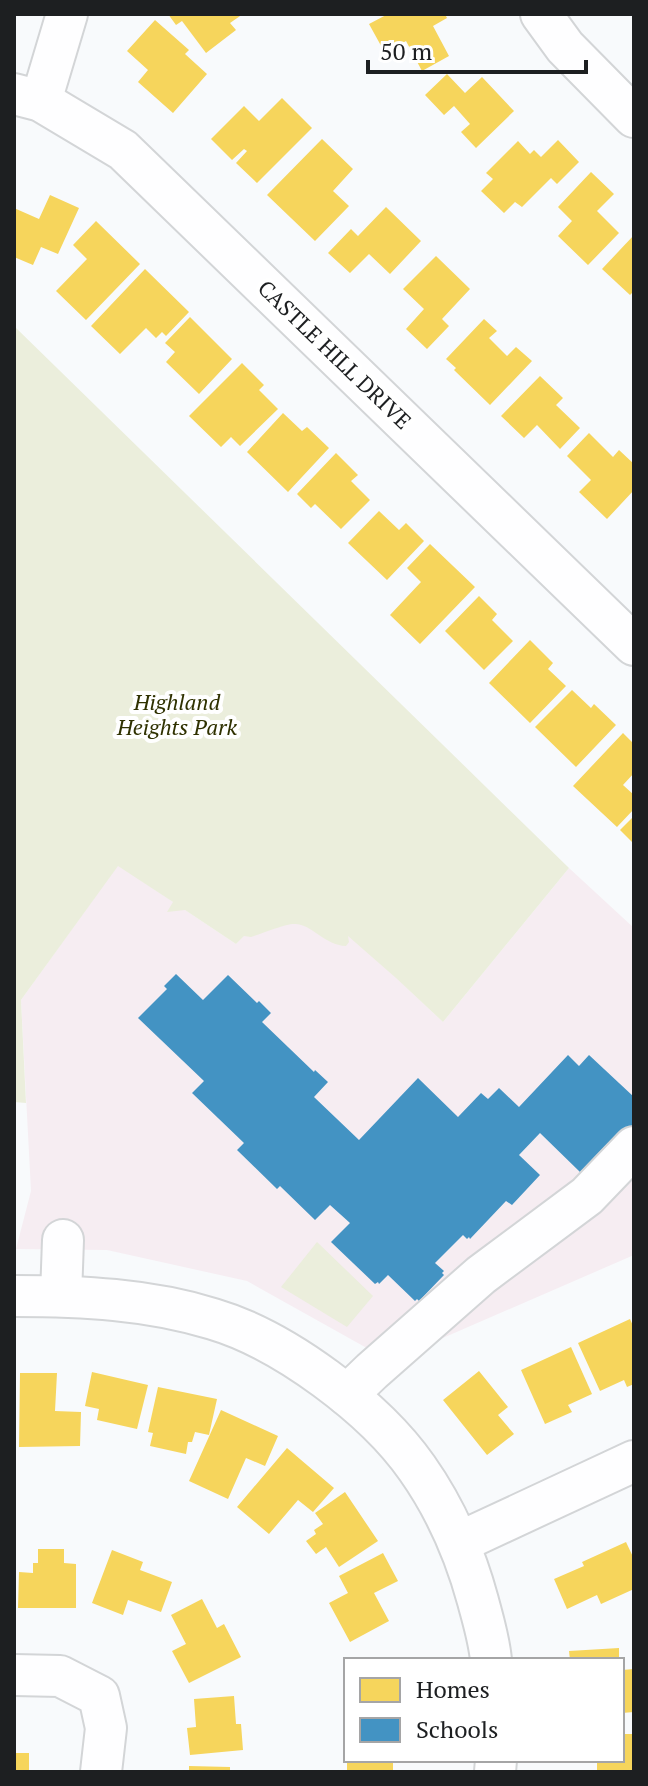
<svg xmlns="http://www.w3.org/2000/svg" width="648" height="1786" viewBox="0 0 648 1786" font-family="'PT Serif',serif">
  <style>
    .education { fill: #f6edf2 }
    .green { fill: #ebeedc }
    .homes { fill: #f6d55c }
    .schools { fill: #4393c3 }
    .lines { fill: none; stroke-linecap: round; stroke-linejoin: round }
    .minor-casing { stroke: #d3d5d7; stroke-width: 44 }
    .minor { stroke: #fefeff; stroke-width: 40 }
    .labels { text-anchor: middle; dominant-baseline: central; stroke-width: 8; stroke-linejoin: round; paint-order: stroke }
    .street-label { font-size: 22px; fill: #1d1f21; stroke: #fff }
    .park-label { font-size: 22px; font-style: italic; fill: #2f3100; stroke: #fff }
  </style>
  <rect width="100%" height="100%" fill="#f8fafc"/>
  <!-- education -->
  <polygon class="education" points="118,865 236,944 295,882 443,1022 569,868 634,928 634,1255 390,1361 247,1281 107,1250 16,1249 31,1191 21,1000"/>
  <!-- green -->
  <g class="green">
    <path d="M14 326 569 868 443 1022 396 978 348 936 349 942 346 946C324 945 311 923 294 924 285 924 261 934 251 937L244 936 236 944 185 910 167 912 173 902 118 866 21 1000 26 1103 14 1102Z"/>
    <polygon points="317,1242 373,1296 347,1327 281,1287"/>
  </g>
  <!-- homes -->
  <g class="homes">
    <polygon points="168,14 243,14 230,23 236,30 206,53 182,21 176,25"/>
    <polygon points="388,14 445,14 447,18 433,26 449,56 422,71 406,41 385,53 369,24"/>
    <polygon points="155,20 189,50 185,54 207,74 173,113 138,82 148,70 127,51"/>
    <polygon points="447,74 465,93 482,77 514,111 476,148 461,132 470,124 454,106 444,115 425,95"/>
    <polygon points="282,98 312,128 257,183 236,163 247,151 244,149 232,160 211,139 244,106 259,121"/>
    <polygon points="322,139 353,169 333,191 349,206 315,241 267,195"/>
    <polygon points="558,140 579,162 557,184 551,178 522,207 515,202 504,213 481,191 493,179 486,173 518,141 530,154 534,150 541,157"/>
    <polygon points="591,172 614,194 597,211 619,233 588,265 558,236 572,221 558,207"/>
    <polygon points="50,195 79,208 58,254 41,247 33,265 14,257 14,208 39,219"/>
    <polygon points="386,207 421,241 390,274 369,254 350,273 328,253 351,229 358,236"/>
    <polygon points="96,221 140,264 86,320 56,291 87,259 73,245"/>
    <polygon points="634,235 634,291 630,295 602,269"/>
    <polygon points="436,256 470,289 442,319 449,326 427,349 406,329 424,309 403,289"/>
    <polygon points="145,269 189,312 166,336 162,332 156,338 146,328 120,354 91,326"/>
    <polygon points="190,317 232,359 199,394 166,362 175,352 165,343"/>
    <polygon points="484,319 497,331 489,338 507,356 516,347 532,361 490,405 454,370 456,368 446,359"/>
    <polygon points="242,363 264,385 259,390 278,409 240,446 231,437 221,447 189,416"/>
    <polygon points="540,376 563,398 556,405 580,428 560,449 537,425 524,438 501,416"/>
    <polygon points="283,413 302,431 307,427 329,448 288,492 247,452"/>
    <polygon points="589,433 613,457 619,450 634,464 634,490 607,519 579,492 591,480 567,456"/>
    <polygon points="336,453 358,475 351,481 370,500 341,529 315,504 311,508 297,494"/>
    <polygon points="379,511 399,530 406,523 424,541 387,580 348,543"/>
    <polygon points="430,544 475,587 420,644 390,615 421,582 407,568"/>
    <polygon points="479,596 497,614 492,620 513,641 484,670 445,631"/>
    <polygon points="530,640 553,663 548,669 566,686 530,723 489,683"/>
    <polygon points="572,690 591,708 594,704 616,725 576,767 535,727"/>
    <polygon points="623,733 634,744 634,773 623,785 634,795 634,809 617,827 573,786"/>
    <polygon points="634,816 634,844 620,830"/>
    <polygon points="630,1319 634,1328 634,1384 627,1387 624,1380 600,1391 578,1343"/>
    <polygon points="571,1347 592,1394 568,1405 572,1412 545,1424 521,1370"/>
    <polygon points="479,1371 508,1407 498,1415 514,1434 487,1455 443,1400"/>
    <polygon points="92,1372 148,1385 137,1429 97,1420 99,1409 85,1406"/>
    <polygon points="20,1373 57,1373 55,1411 81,1412 80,1446 19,1447"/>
    <polygon points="158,1387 217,1399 209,1435 195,1432 192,1442 188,1442 186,1454 150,1446 153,1433 148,1432"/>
    <polygon points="221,1410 278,1436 265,1466 246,1458 228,1499 189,1481"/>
    <polygon points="287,1448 334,1488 313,1512 298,1500 269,1534 237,1507"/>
    <polygon points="345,1492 378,1541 339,1567 326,1547 316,1554 306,1541 316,1534 314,1530 323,1524 315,1513"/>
    <polygon points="626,1542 634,1559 634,1589 601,1604 597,1595 567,1609 554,1579 584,1566 582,1562"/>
    <polygon points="38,1549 64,1549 64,1563 76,1564 76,1608 18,1608 19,1572 33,1573 33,1563 38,1563"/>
    <polygon points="112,1550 143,1562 140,1570 172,1582 161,1612 128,1600 123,1615 92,1603"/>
    <polygon points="383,1553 398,1581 374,1593 389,1621 350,1642 329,1603 348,1593 339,1576"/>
    <polygon points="202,1599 217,1628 224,1624 241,1657 189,1683 172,1651 186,1644 171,1615"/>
    <polygon points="619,1648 619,1660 570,1660 569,1651"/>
    <polygon points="634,1669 634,1712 622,1713 622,1670"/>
    <polygon points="234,1696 236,1724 241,1724 243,1750 190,1755 187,1728 196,1727 194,1699"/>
    <polygon points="622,1734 634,1734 634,1772 597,1772 597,1760 622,1760"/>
    <rect x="14" y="1753" width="15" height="19"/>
    <rect x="347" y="1760" width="46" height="12"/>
    <polygon points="189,1766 230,1767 230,1772 189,1772"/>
  </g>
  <!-- schools -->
  <polygon class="schools" points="176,974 203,1000 228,975 257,1003 259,1001 271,1013 262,1022 314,1072 315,1070 328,1082 314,1097 359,1140 418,1078 458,1117 481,1093 488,1099 499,1088 519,1107 568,1055 579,1066 589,1055 634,1097 634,1139 619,1154 608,1143 580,1172 540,1133 519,1155 540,1175 512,1205 506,1201 470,1239 469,1237 467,1239 463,1235 435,1263 444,1271 442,1273 444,1275 419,1301 417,1299 415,1301 388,1275 379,1284 378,1282 375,1284 331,1242 350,1223 330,1205 315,1220 280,1186 277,1189 237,1150 244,1143 192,1093 204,1081 138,1018 167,989 164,986"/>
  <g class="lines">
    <defs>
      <g id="minor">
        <polyline points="541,14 565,47 634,117"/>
        <polyline points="14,94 41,101 123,150 634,645"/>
        <polyline points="41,101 67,14"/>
        <path d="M14 1296C81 1296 149 1299 213 1319 284 1340 375 1408 417 1468 446 1509 465 1553 478 1601 483 1620 489 1639 491 1660"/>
        <polyline points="61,1296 63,1240"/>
        <polyline points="347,1395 372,1371 481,1275 587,1196 634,1147"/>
        <polyline points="460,1542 634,1461"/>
        <polyline points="14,1675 60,1676 99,1696 106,1728 101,1772"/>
        <polyline points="495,1772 496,1760"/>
      </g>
    </defs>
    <!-- minor casing -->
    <use href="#minor" class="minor-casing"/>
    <!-- minor -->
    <use href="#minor" class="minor"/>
  </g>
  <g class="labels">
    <!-- street labels -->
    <g class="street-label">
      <text transform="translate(335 354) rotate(44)">CASTLE HILL DRIVE</text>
    </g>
    <!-- park labels -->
    <g class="park-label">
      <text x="177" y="701">Highland<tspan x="177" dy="25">Heights Park</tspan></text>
    </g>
  </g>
  <!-- border -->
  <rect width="648" height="1786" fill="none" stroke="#1d1f21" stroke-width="32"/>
  <!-- legend -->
  <rect x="344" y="1658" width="280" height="104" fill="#ffffff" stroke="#a5a5a6" stroke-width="2"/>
  <rect x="360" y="1678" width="40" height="24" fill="#f6d55c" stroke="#a5a5a6" stroke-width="2"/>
  <text x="416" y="1698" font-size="24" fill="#1d1f21">Homes</text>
  <rect x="360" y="1718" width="40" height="24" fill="#4393c3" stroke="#a5a5a6" stroke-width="2"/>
  <text x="416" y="1738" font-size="24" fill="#1d1f21">Schools</text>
  <!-- scale -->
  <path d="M368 60v12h218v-12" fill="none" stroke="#1d1f21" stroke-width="4"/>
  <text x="380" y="60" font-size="24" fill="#1d1f21" stroke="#ffffff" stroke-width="6" paint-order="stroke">50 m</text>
</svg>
